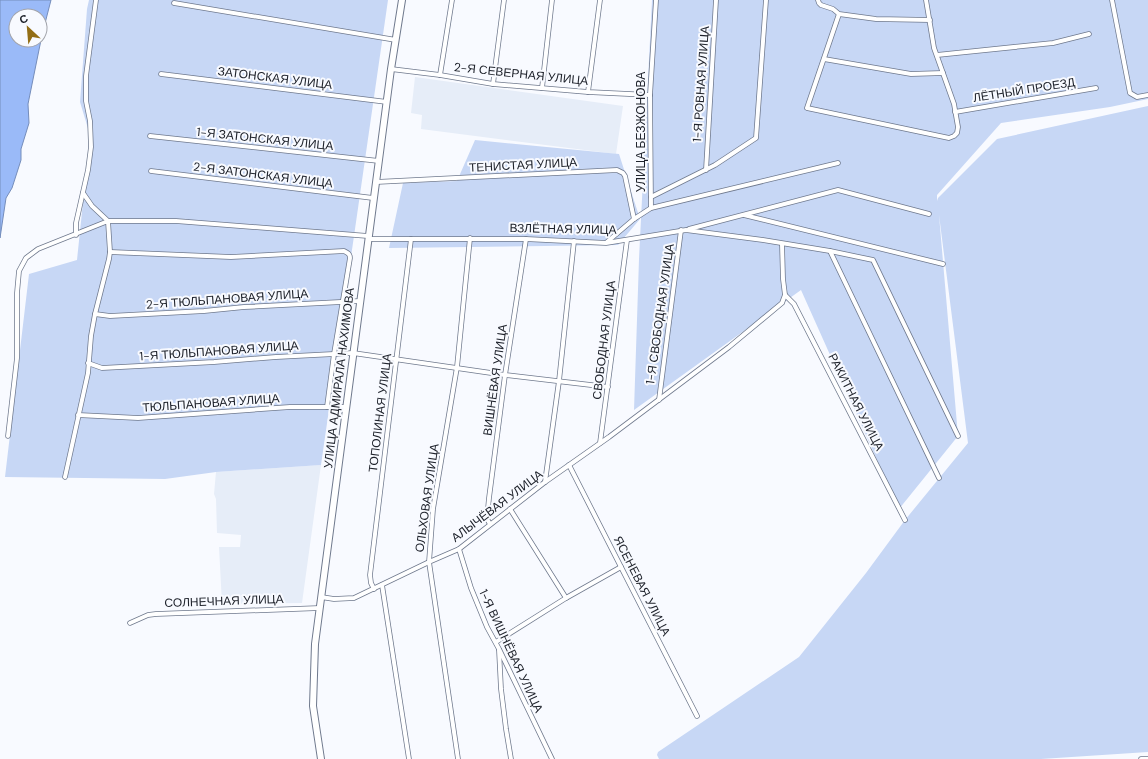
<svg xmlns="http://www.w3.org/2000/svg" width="1148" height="759" viewBox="0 0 1148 759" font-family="'DM Sans',sans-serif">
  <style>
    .built { fill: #e6edf8 }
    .green { fill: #c7d7f5 }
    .water { fill: #9abaf8; stroke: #758dbb; fill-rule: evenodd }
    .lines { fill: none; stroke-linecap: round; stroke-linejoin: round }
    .minor-casing { stroke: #6f798d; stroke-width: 5.5 }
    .secondary-casing { stroke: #6f798d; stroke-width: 8 }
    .minor { stroke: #fff; stroke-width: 4 }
    .secondary { stroke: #fff; stroke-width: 6 }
    .labels { text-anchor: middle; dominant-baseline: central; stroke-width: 4; stroke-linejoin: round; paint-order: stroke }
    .street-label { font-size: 12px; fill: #20242d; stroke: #f8faff }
  </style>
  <rect width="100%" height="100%" fill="#f8faff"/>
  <!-- built -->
  <g class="built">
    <polygon points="415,77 623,106 616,154 421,129 422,115 411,113"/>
    <polygon points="321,465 302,603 222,604 219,547 240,547 241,535 217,533 216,499 214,494 216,472"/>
  </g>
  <!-- green -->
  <g class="green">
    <polygon points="89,0 388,0 321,465 216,472 165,479 5,477 29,274 77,260 90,135 80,102 87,9"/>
    <polygon points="652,0 1148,0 1148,99 1110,107 1001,123 937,195 937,201 938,198 997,139 1148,106 1148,752 1041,759 659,759 657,755 658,752 799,657 866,573 905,520 968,443 939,215 958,436 899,509 801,290 634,410 639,259"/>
    <polygon points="475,140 619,154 640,219 618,245 389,248 403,183 457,181"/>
  </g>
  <!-- water -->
  <path class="water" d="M0 0H51L42 35 28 104 29 123 21 149V160L12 188 6 198 0 238ZM16 16H40V40H16Z"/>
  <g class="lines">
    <defs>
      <g id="minor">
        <polyline points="818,0 819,3 821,5 833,9 839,14 876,19 930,20"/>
        <polyline points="1112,0 1130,93 1137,97 1148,95"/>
        <polyline points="174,3 396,40"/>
        <polyline points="839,14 807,108 949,138 954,136 957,133 958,127 954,104 934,48 926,0"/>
        <polyline points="937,55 1053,43 1089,34"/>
        <polyline points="824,59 911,74 943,73"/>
        <polyline points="391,69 440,75 493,84 588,92 650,95"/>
        <polyline points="161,74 387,102"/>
        <polyline points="440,75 452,0"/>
        <polyline points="493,84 504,0"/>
        <polyline points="542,88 552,0"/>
        <polyline points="588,92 600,0"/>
        <polyline points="955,112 1096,88"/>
        <polyline points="150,136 379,161"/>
        <polyline points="706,170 716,0"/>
        <polyline points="151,171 373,198"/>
        <polyline points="376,182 617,170 623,173 625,176 634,219"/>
        <polyline points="83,193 92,206 108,221 176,221 368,236"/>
        <polyline points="651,197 715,165 756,138 766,0"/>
        <polyline points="651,208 838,163"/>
        <polyline points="744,215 943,264"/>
        <polyline points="689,229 838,190 929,214"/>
        <polyline points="76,235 76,223 88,170 91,147 90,121 86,101 86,76 96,0"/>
        <polyline points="368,239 526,239 606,243 686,230 763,240 830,251 873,260 958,436"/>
        <polyline points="607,242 634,219 651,208 650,95 656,0"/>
        <polyline points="830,251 939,478"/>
        <path d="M110 252 231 257 344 251C348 253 350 254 350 258L334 354 327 407"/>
        <polyline points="785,295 794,304 905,520"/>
        <polyline points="95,314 110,316 204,311 244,307 360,301"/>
        <polyline points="88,363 102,368 214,362 276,357 353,353 505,375 608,387"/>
        <polyline points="659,400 681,230"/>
        <polyline points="78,415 138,418 290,407 346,407"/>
        <polyline points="8,436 17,358 17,293 19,271 26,258 38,249 108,221 110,252 109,259 95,314 91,336 88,373 65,477"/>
        <polyline points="600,443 627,240"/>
        <polyline points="569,465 697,716"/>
        <polyline points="545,482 559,381 574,241"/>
        <polyline points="510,509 566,598"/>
        <polyline points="490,524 487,519 489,498 505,375 526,239"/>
        <polyline points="459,549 471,588 487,627 499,649 552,759"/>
        <polyline points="382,585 409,759"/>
        <polyline points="374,589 371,583 370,575 411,239"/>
        <polyline points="321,597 334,599 354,598 429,562 459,549 545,482 609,437 729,347 782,303 785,295 783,279 782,244"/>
        <polyline points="130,623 148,615 156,614 320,608"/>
        <polyline points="496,642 566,598 621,567"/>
        <polyline points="499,650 501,689 506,729 511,759"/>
        <polyline points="458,759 429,562 433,509 457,367 470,238"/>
        <polyline points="1141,759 1148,759"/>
      </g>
      <polyline id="secondary" points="321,759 313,706 315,644 391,69 402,0"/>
    </defs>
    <!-- minor casing -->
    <use href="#minor" class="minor-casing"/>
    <!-- secondary casing -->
    <use href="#secondary" class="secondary-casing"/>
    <!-- minor -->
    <use href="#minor" class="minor"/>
    <!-- secondary -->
    <use href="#secondary" class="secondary"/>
  </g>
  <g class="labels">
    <!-- street labels -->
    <g class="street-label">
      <text transform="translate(521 74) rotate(6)">2-Я СЕВЕРНАЯ УЛИЦА</text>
      <text transform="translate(275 78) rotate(7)">ЗАТОНСКАЯ УЛИЦА</text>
      <text transform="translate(701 84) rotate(-86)">1-Я РОВНАЯ УЛИЦА</text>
      <text transform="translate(1024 90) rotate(-9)">ЛЁТНЫЙ ПРОЕЗД</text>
      <text transform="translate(641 132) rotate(-90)">УЛИЦА БЕЗЖОНОВА</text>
      <text transform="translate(265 139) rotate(6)">1-Я ЗАТОНСКАЯ УЛИЦА</text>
      <text transform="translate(523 165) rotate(-3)">ТЕНИСТАЯ УЛИЦА</text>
      <text transform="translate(263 175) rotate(7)">2-Я ЗАТОНСКАЯ УЛИЦА</text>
      <text transform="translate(563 229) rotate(1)">ВЗЛЁТНАЯ УЛИЦА</text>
      <text transform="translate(227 299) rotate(-4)">2-Я ТЮЛЬПАНОВАЯ УЛИЦА</text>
      <text transform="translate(660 314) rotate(-82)">1-Я СВОБОДНАЯ УЛИЦА</text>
      <text transform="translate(604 340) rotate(-83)">СВОБОДНАЯ УЛИЦА</text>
      <text transform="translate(219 351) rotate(-4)">1-Я ТЮЛЬПАНОВАЯ УЛИЦА</text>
      <text transform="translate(339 378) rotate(-83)">УЛИЦА АДМИРАЛА НАХИМОВА</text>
      <text transform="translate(495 380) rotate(-82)">ВИШНЁВАЯ УЛИЦА</text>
      <text transform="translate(856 402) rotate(63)">РАКИТНАЯ УЛИЦА</text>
      <text transform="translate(211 403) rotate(-4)">ТЮЛЬПАНОВАЯ УЛИЦА</text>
      <text transform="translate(380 413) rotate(-83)">ТОПОЛИНАЯ УЛИЦА</text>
      <text transform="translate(427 498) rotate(-82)">ОЛЬХОВАЯ УЛИЦА</text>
      <text transform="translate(497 506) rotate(-37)">АЛЫЧЁВАЯ УЛИЦА</text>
      <text transform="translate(642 586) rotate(63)">ЯСЕНЕВАЯ УЛИЦА</text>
      <text transform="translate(224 601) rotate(-2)">СОЛНЕЧНАЯ УЛИЦА</text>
      <text transform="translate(511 651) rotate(65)">1-Я ВИШНЁВАЯ УЛИЦА</text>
    </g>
  </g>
  <!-- north arrow -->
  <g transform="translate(28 28) rotate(334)"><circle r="19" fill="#f8faff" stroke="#a2a4ab"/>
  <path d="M0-3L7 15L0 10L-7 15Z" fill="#936e15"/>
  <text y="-6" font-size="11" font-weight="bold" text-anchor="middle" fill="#20242d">С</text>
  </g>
</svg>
